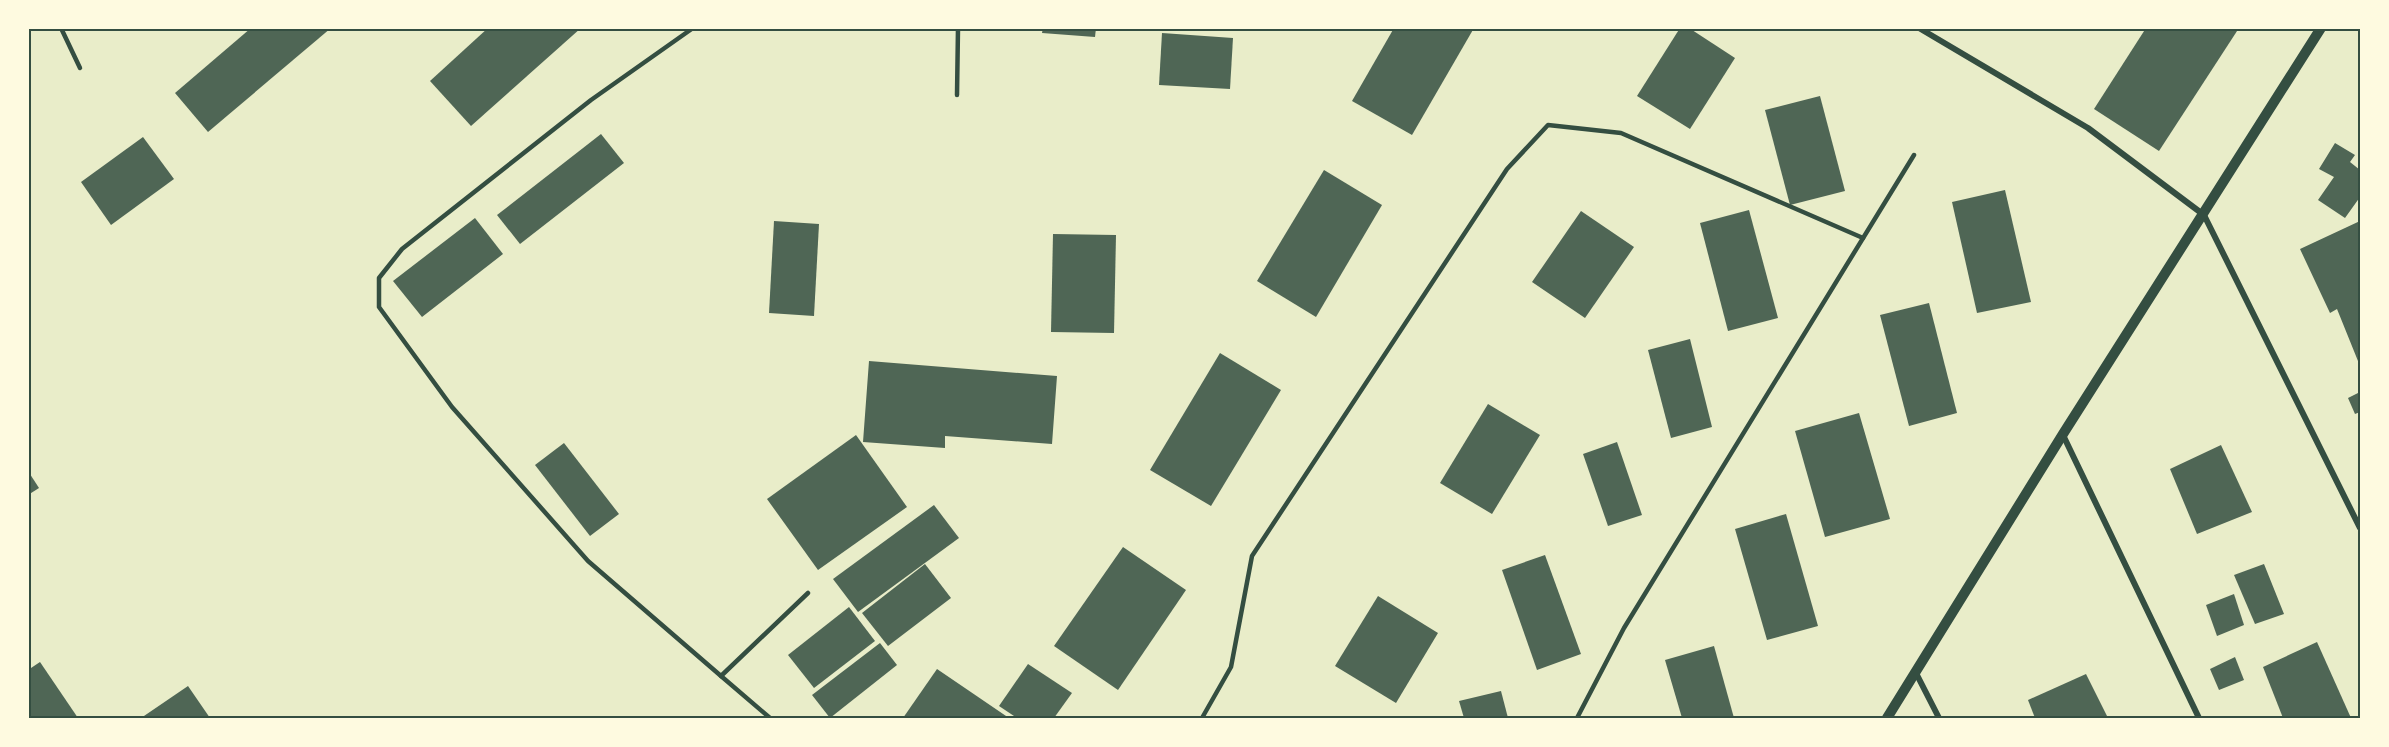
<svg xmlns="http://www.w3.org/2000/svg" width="2389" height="747" viewBox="0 0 2389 747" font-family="'Zilla Slab',serif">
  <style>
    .building { fill: #4f6655 }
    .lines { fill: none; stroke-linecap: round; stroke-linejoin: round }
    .service { stroke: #344e41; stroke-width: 4.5 }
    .minor { stroke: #344e41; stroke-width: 6 }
    .tertiary { stroke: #344e41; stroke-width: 10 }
    .neatline { fill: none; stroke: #344e41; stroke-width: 2 }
  </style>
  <rect width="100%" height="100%" fill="#e9edc9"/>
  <!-- building -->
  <g class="building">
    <polygon points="251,28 331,28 208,132 175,93"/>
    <polygon points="488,28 581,28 471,126 430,81"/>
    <polygon points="1043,28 1096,28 1095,37 1042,33"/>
    <polygon points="1394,28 1474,28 1412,135 1352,101"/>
    <polygon points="1680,28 1689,28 1735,58 1690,129 1637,96"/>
    <polygon points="2146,28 2239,28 2159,151 2094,109"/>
    <polygon points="1162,33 1233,38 1230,89 1159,85"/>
    <polygon points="1820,96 1845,191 1790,205 1765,110"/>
    <polygon points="601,134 624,163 520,244 497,215"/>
    <polygon points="143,137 174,179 111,225 81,182"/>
    <polygon points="2335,143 2355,155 2350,162 2360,170 2360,197 2345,218 2318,200 2334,177 2319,169"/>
    <polygon points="1324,170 1382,205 1316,317 1257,281"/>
    <polygon points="2005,190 2031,302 1977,313 1952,202"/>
    <polygon points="1749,210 1778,318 1728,331 1700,223"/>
    <polygon points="1581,211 1634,247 1585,318 1532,282"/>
    <polygon points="475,218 503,254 422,317 393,281"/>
    <polygon points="774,221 819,224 814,316 769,313"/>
    <polygon points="2360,221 2360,366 2337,309 2330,313 2300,249"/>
    <polygon points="1053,234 1116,235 1114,333 1051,332"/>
    <polygon points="1929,303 1957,413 1909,426 1880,315"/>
    <polygon points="1690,339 1712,427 1671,438 1648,350"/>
    <polygon points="1220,353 1281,390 1211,506 1150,470"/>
    <polygon points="869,361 1057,376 1052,444 945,436 945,448 863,442"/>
    <polygon points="2360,392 2360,412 2355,414 2348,398"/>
    <polygon points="1488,404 1540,435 1492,514 1440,483"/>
    <polygon points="1859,413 1890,519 1825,537 1795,431"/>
    <polygon points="856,435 907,507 818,570 767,499"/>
    <polygon points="1617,442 1642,515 1608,526 1583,454"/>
    <polygon points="564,443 619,514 590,536 535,465"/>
    <polygon points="2221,445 2252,512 2197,534 2170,469"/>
    <polygon points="28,471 39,488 28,495"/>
    <polygon points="934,505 959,538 858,612 833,579"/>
    <polygon points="1786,514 1818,626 1767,640 1735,529"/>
    <polygon points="1123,547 1186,590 1118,690 1054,646"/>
    <polygon points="1545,555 1581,654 1537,670 1502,570"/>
    <polygon points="925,564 951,598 888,646 862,613"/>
    <polygon points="2264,564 2284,614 2255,624 2234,575"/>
    <polygon points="2234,594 2244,625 2217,636 2206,605"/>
    <polygon points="1378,596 1438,633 1396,703 1335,666"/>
    <polygon points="849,607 875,641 814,688 788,655"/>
    <polygon points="2317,642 2351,718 2283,718 2263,667"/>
    <polygon points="880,643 897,665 830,718 812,695"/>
    <polygon points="1714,646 1734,718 1682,718 1665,660"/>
    <polygon points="2235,657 2244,680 2219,690 2210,669"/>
    <polygon points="40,662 78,718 28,718 28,670"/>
    <polygon points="1028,664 1072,693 1054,718 1017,718 999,706"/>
    <polygon points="937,669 1009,718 903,718"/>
    <polygon points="2086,674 2108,718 2035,718 2028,700"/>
    <polygon points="188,686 210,718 141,718"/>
    <polygon points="1501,691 1508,718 1464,718 1459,701"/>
  </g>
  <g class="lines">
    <!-- service -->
    <g class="service">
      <polyline points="61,28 80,68"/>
      <polyline points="693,28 591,100 402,249 379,278 379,307 452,407 588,561 721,676"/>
      <polyline points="957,95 958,28"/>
      <polyline points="770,718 721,676 808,593"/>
      <polyline points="1202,718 1231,667 1252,556 1507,169 1548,125 1621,133 1863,238"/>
      <polyline points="1577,718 1624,628 1914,155"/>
    </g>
    <!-- minor -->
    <g class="minor">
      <polyline points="1919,28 2088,128 2204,215 2360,528"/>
      <polyline points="2063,435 2199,718"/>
      <polyline points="1916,673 1939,718"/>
    </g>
    <!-- tertiary -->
    <polyline class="tertiary" points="1887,718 2063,434 2321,28"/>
  </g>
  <!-- border -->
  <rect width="2389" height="747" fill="none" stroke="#fefae0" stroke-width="60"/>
  <rect x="30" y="30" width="2329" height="687" class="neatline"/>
</svg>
